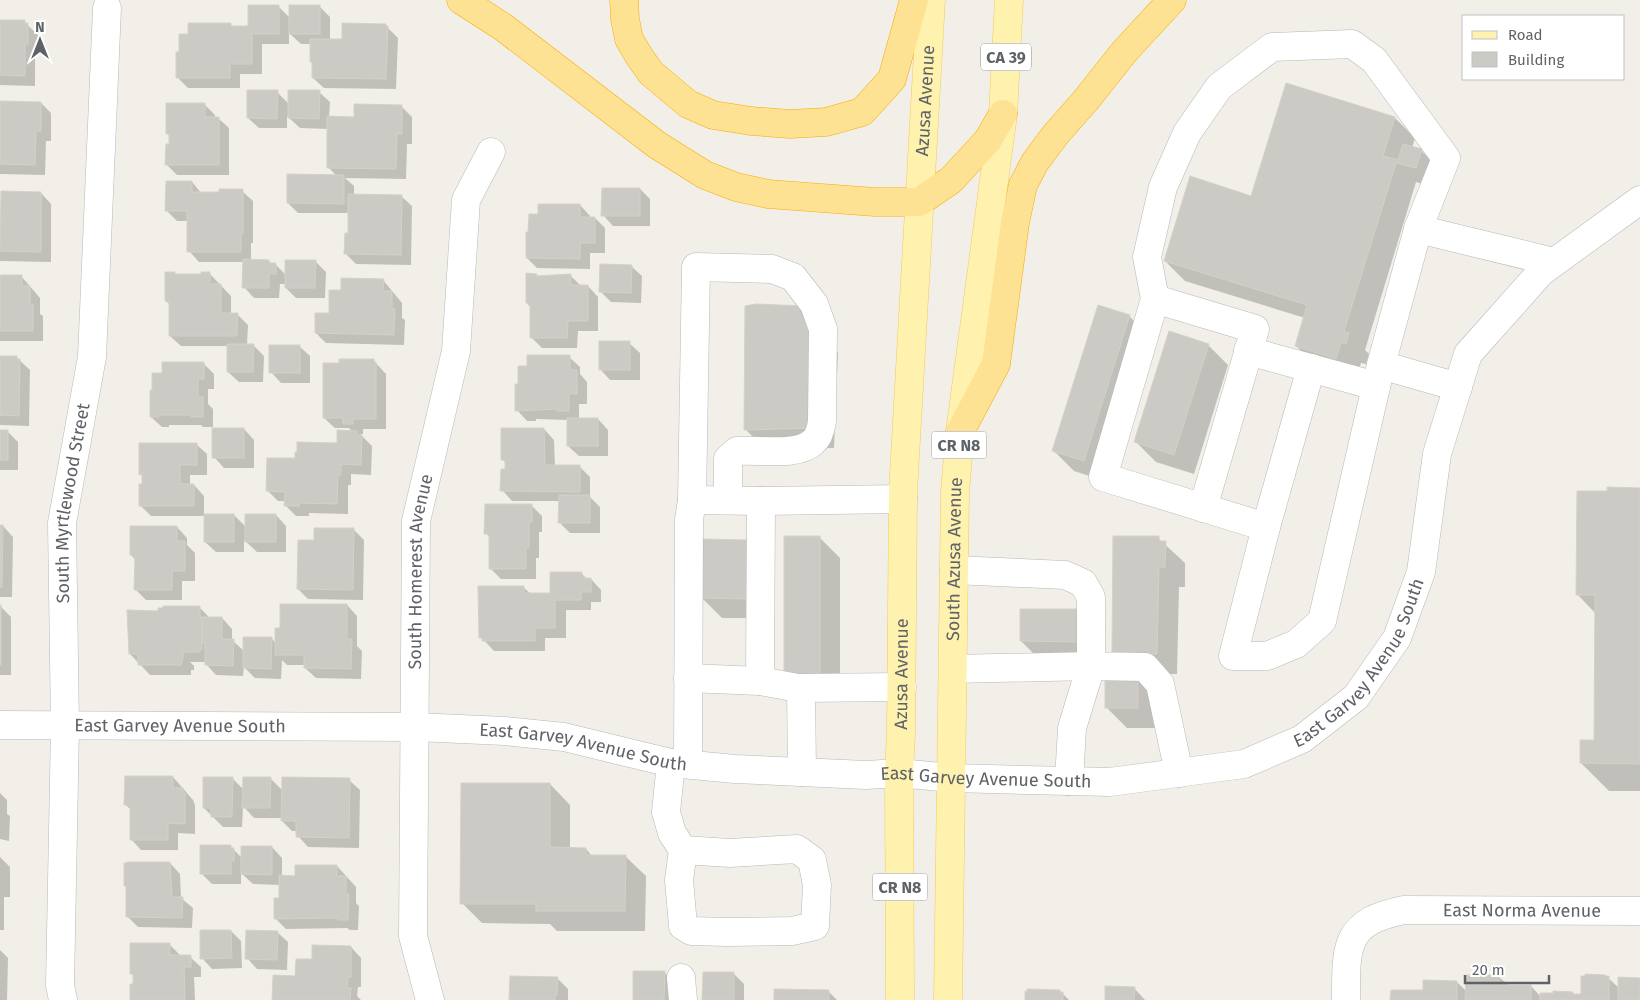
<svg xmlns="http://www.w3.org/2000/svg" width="1640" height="1000" font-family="'Fira Sans',sans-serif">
<rect width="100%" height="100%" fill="#f1efe8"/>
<g fill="#0003">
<path d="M279 7 291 19 320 7 330 17V40H343L385 25 398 38 396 89 324 88 313 78 311 44H301L289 33V44H262V74H240V88H188L177 77 180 53 189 35 230 24 233 27H249Z"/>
<path d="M0 21 24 22 38 35V54H35V86L0 85Z"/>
<path d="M277 92 289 104 319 92 330 102 329 117 355 118 401 106 412 117V144H407L406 179 345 178 354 186V195L401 196 412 206 411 265 356 264 346 254 349 234V213H298L288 203 337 176 328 167V129L300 128 287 116V128H259L248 118Z"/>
<path d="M0 102 41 103 51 113V141H46L45 175 0 174Z"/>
<path d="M204 104 215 115V118H218L229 128V175H177L167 165 170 145V137L167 133Z"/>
<path d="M1395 118 1415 138 1412 148 1421 150 1441 171 1436 188 1416 182 1365 350 1369 354 1366 364 1361 363 1356 378 1317 366 1296 346 1305 318 1185 281 1165 261 1252 197Z"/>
<path d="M192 182 202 194 242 191 253 201V243H251V260L269 261 272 265H276L286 275 315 261 326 272 325 298H296L286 288V284H280L279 298H254L244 287V262H199L189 251V221H177L167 211Z"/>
<path d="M640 189 650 199V226H613L603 215Z"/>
<path d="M41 193 51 204V262L0 261V215Z"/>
<path d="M580 205 590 216V218H595L605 228V253H590V269L537 268 527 258 539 215Z"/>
<path d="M631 266 642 276 641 303 611 302 601 292Z"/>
<path d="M174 273 176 275 202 276 209 273 231 296V314H237L248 325 247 345H253L264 356 263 382H239L228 372V346H181L170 336V305L166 301Z"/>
<path d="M536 275 539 277 571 276 581 286H588L598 297V331H578L577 348H542L531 337V308L527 303Z"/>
<path d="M0 276H21L40 298V314L43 316V341H0Z"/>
<path d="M383 280 402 303V318L405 320 404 345 326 343 316 333 330 314 342 292Z"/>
<path d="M1129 316 1150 336 1105 481 1074 471 1054 451Z"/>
<path d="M824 328 838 353 834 448 765 449 745 429Z"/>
<path d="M629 343 640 353V380H610L600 369Z"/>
<path d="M1208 345 1228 365 1194 474 1156 462 1136 442Z"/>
<path d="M299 346 310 356V383H281L271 372Z"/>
<path d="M0 357H16L30 370 29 426 0 425Z"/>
<path d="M569 357 580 367V374L587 382V404H579V419H598L608 430V456H579L568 446V420L536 419V421H527L517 410Z"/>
<path d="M373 360 386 374V429H363V434H360L372 446 371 475 351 474V485H348V514L309 513V516H296L285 505 286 501H278L268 491 296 459 338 444 352 432 349 428H335L324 418Z"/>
<path d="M204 364 214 374V389H208V404L213 409V427H203L201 425H169V427H162L151 417 163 374Z"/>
<path d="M244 429 254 440V468H224L214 457Z"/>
<path d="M544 429 554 440 555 467H580L590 477V497L600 507V533H570L559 522 560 501H512L502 490 506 470V463L502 459Z"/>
<path d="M0 431H7L18 442V470H0Z"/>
<path d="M196 444 207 454V475H190V485H194L204 496V515H234L246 527 276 515 286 526V552H257L244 540V552H216L205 542V516H151L140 505 143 485V477L141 474Z"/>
<path d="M1640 489V791H1609L1581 763 1595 741 1596 614 1577 594 1608 492Z"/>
<path d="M531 505 542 516V532H539V558H536V579H501L490 568V538L486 533Z"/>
<path d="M0 526H3L13 537 12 597H0Z"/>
<path d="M177 527 187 538V545L195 553V581H182V600H146L135 589 136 560 131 555Z"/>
<path d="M353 529 364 540 363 600 308 599 298 589 315 541Z"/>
<path d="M820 538 840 558V699H806Z"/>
<path d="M1158 538 1185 563V587H1179L1177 674H1134Z"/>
<path d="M747 541 767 561 766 618H722L702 598Z"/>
<path d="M581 573 587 579H591L601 590V602H591V610H566V638H545V651H494L481 637 523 587 531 594 552 595Z"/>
<path d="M347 605 357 616V646L362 651 361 679 316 678 305 668V665H287L282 660 281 679 255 678 244 667 243 676 216 675 206 664V662H190L194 666V670H191V675H150L130 654 159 612 199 607 210 618H222L232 629V640L244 651 272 639 276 643 281 629Z"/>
<path d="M0 606 11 617V675H0Z"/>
<path d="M1085 611 1105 631V661H1041L1021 641Z"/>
<path d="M1137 677 1157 697 1158 728H1127L1107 708Z"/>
<path d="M173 777 193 800 195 805V834L178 833V850H141L131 839V810L126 805Z"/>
<path d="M232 778 244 790 270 778 283 791 349 780 360 790 359 848 308 847 298 836V831H292L282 821V818H254L243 806 242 827H223L204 808Z"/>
<path d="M550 784 570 805V849H586L592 856H625L646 876 645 931H557L550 924 482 923 462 903Z"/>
<path d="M0 793 7 800V814L10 816 9 841 0 839Z"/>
<path d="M230 846 242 858 272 847 282 858V876L296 877 337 866 356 887V903L359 906 358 930H350L347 928 286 929 275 918 280 900V885L253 884 241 873V884H212L201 873Z"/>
<path d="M0 857 10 867V897H4V930H0Z"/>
<path d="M170 863 180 874 181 898 193 908 192 928 138 927 127 916 128 888 125 885Z"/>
<path d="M231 931 241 941 242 968 212 969 202 958Z"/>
<path d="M277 932 288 942 287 970 257 969 247 958Z"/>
<path d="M169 944 180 955 190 957 201 967V977H194L195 1000H131L134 985V976L131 973Z"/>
<path d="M351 947 361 958V987H358L357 996 361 1000H274L313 960Z"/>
<path d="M0 950 8 958 7 1000H0Z"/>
<path d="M664 972 675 983 674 1000H635Z"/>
<path d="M733 973 744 984V1000H704Z"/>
<path d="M1498 976 1509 986H1531L1541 997 1582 995 1608 978 1619 988 1640 979V1000H1392L1457 982 1467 992Z"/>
<path d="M557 978 568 989V1000H511Z"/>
<path d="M1134 988 1145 1000H1106Z"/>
<path d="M828 991 837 1000H775Z"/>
<path d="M1028 993H1062L1069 1000H1026Z"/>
</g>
<g fill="#cccac5" stroke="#d6d1c6">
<path d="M248 5H279V34H252V64H230V78H176V52H179V34H188V23H231V26H248Z"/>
<rect x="289" y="5" width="31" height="29"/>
<path d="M0 20H25V23H28V44H25V76L0 75Z"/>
<path d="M342 23 386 24V26H388L386 79 312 78V62H310V39H342Z"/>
<path d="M1286 83 1395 117 1383 156 1398 160 1403 144 1422 149 1416 168 1396 163 1344 331 1349 333 1346 344 1341 343 1336 359 1295 346 1307 305 1164 261 1190 176 1251 196Z"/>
<path d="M247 90H278L277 119 247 118Z"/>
<path d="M288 90H320L319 119 288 118Z"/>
<path d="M0 101 41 102V131H36L35 165 0 164Z"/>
<path d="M166 103H205V117H219V165H165L166 144H169V134H166Z"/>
<path d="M354 104 402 105V134H397L396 169 327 168V116L354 117Z"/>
<path d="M287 174 344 175V204L287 203Z"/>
<path d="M166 181H192V192H219V189H243V233H241V252H187V211H165Z"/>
<path d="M602 188H640V216H601Z"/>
<path d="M1 191 41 192V252L0 251Z"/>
<path d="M348 194 402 195 401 255 344 254 345 233H348Z"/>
<path d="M538 204H580V217H595V243H580V259L526 258V232H528L529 214H538Z"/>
<path d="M243 259 269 260V263H276V274H269V288H242Z"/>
<path d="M285 260H316L315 288H285Z"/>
<path d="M600 264 632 265 631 293 599 292Z"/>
<path d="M165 272H175V274H201V272H210V284H221V313H238L237 336H169V301H165Z"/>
<path d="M526 273 537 274 536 276 571 274V285H588V321H568L567 338H530V303H526Z"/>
<path d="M0 275H22V286H30V304H33V331H0Z"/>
<path d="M341 278 384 279 383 291H392V309H395L394 335 315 333V313H329V290H341Z"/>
<path d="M756 304 804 306 818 331 814 428 744 430 745 306Z"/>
<path d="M1098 305 1130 315 1084 461 1052 451Z"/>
<path d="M1169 331 1209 344 1174 455 1134 442Z"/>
<rect x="599" y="341" width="31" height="29"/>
<path d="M227 344H254L253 372H227Z"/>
<rect x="269" y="345" width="31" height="28"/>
<path d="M527 355H570V370H577V394H569V411H557V409L515 411V384H518V366H527Z"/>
<path d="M0 356H17V359H20L19 416 0 415Z"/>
<path d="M339 359H374V362H376V419H353V424H343V418H323V363H339Z"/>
<path d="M162 362H204V379H198V397H203V417H191V415H159V417H150V390H152V373H162Z"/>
<rect x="567" y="418" width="31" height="28"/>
<rect x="212" y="428" width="32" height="30"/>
<path d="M501 428H544L545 465H580V492L500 491 501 469H505V460H501Z"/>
<rect x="0" y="430" width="8" height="30"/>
<path d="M337 430 357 431V435H362L361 465 341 464V475H338L337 504 299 503V506H284L285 492 266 491 267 458H295V452H297V442L337 443Z"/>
<path d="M139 443H197V465H180V484H194V506H139V484H142V474L139 475Z"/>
<path d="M1607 487 1640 488V764L1580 763V740H1594L1595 595H1576L1577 491H1607Z"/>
<path d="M559 495H590V523H558Z"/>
<path d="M485 504H532V522H529V548H526V569H489V534H484Z"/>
<rect x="204" y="514" width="30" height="28"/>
<rect x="245" y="514" width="31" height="28"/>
<path d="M0 525H3L2 587H0Z"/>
<path d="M130 526H177V541H185V571H172V590H134L135 555H130Z"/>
<path d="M314 528H354L353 590 297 589 298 540H314Z"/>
<rect x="784" y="536" width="36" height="143"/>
<path d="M1113 536H1159V541H1166L1165 567H1159L1157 654H1112Z"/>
<path d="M702 539 747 540 746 599 701 598Z"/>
<path d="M550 572H582V578H591V592H581V600H555V628H535V641H482V638H479L478 586H524V593H550Z"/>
<path d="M280 604H347V639H352L351 669 304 668V655H275V628H280Z"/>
<rect x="0" y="605" width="1" height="60"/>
<path d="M163 606H200V617H202V649H200V652H181V654H184L181 665H138V654H129L127 610 158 611V608H163Z"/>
<path d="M1020 609H1085V642L1020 641Z"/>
<path d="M203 617H222V639H234L233 666 205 665V643H202Z"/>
<path d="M243 637H272L271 669 243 668Z"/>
<rect x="1105" y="676" width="33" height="32"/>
<path d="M125 776H173V788H183V793H185V824L168 823V840H130V805H124Z"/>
<path d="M203 777H233L232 817H211V808H203Z"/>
<path d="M243 777H271L270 808H242Z"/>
<path d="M282 777 350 778 349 838 296 837V821H281Z"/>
<path d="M461 783H550V847L586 848V855H626L625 911H536V904H460Z"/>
<path d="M200 845H231V848H234V861H231V874H200Z"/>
<path d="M241 846H272V875L241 874Z"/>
<path d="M127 862H170L172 897H183L182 918 126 917V886H124V863H127Z"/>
<path d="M295 865H337V876H346V894H349L348 920H338V918L274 919V898H279V875L295 876Z"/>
<path d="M200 930H231L232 958 200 959Z"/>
<path d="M246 930 278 931 277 960 245 959Z"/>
<path d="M130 943H170V955H191V967H184L185 1000H130V984H133V974H130Z"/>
<path d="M312 945 351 946V977H348L347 988H351L350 1000H272L273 975 295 976 296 959H312Z"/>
<path d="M633 971H665L664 1000H633Z"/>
<path d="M703 972H734V1000H702Z"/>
<path d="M1585 974 1605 975V976H1609V1000H1540V993H1553V991L1573 992V994H1581V976H1585Z"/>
<path d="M1466 975H1499V985H1531V1000H1465Z"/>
<path d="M510 976 558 977 557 995H555V1000H509Z"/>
<path d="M1618 977 1640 978V1000H1618Z"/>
<path d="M1423 980 1457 981V1000H1390L1391 990H1423Z"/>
<path d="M1105 986 1135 987 1134 1000H1105Z"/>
<path d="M774 989 829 990V1000H774Z"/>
<path d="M1027 989 1060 990V992H1063V1000H1025V991L1027 992Z"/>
</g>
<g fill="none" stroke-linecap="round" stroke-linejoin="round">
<g stroke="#b5b8bc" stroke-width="29">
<g id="minor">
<path d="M1155 299 1255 329 1203 508"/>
<path d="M1248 351 1376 386"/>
<path d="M1311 368 1266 527 1233 656H1267L1296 644 1322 621 1381 365"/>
<path d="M1458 387 1381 365 1418 229 1554 262"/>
<path d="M692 500 696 267 772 269 793 277 814 304 823 329 822 421C821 429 819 437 813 442 797 457 758 449 737 451L728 459V500"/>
<path d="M761 501 760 681 798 688 902 687"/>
<path d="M1266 527 1103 477 1155 299 1147 257 1163 187 1187 133 1219 87 1272 47 1352 44 1374 60 1446 158 1418 229"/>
<path d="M954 570 1065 575 1083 583 1091 597V666L1145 667 1160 684 1179 773"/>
<path d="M953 669 1091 666 1072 728 1069 781"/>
<path d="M688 678 760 681"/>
<path d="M801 688 802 772"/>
<path id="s1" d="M0 725 416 727 505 731 564 737 671 763 735 769 866 775 899 773 951 778 1110 782 1244 764 1302 739 1356 697 1397 638 1421 572 1437 454 1468 354 1541 272 1640 200"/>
<path d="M671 763 666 812 672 833 683 850 730 853 797 849 812 860 817 885 815 926 792 931 727 932 691 931 683 926 679 880 683 850"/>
<path d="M688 764 689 520 692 500 761 501 903 499"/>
<path d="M681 978 683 1000"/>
<path id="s2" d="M63 1000 60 985 65 727 62 523 92 357 107 8"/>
<path id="s3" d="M430 1000 413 936 416 521 456 351 466 200 491 152"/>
<path id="s4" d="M1346 1000C1346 946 1344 922 1404 910L1640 911"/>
</g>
</g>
<g stroke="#f2c960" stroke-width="29">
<g id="major">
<path id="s5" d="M900 1000 899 773 901 733 903 492 931 0"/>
<path id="s6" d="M948 1000 955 492 960 432 1003 114 1009 0"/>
</g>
</g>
<g stroke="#f9ab00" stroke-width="29">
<g id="highway">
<path d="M461 0 503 27 657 145 705 175 736 187 768 194 875 202H919L951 180 988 140 1003 114"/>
<path d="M624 0 625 19 629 39 639 56 651 73 688 104 713 115 751 121 790 124 826 122 862 112 892 79 914 0"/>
<path d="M960 432 996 364 1015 223 1023 185 1035 162 1056 134 1086 100 1124 52 1172 0"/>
</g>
</g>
<use href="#minor" stroke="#fff" stroke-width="28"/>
<use href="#major" stroke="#fff2af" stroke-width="28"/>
<use href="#highway" stroke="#fde293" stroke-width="28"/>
</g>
<g text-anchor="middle" stroke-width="4" stroke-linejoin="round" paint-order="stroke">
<g fill="#fff" stroke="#8f9295" stroke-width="1">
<rect x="981" y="43.5" width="50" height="27" rx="4"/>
<rect x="931.5" y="431.5" width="55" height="27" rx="4"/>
<rect x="872.5" y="873.5" width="55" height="27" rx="4"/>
</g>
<g font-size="16" font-weight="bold" fill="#5f6368">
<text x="1006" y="63">CA 39</text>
<text x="959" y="451">CR N8</text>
<text x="900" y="893">CR N8</text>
</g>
<g font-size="18" fill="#5f6368" stroke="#fff">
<text dy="6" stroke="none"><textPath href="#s5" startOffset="900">Azusa Avenue</textPath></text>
<text dy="6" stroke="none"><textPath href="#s2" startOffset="498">South Myrtlewood Street</textPath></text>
<text dy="6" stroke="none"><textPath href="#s6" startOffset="441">South Azusa Avenue</textPath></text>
<text dy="6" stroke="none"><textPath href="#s3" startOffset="431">South Homerest Avenue</textPath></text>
<text dy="6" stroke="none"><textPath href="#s1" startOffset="1410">East Garvey Avenue South</textPath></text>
<text dy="6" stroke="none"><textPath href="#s5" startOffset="326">Azusa Avenue</textPath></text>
<text dy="6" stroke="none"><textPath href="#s1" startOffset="180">East Garvey Avenue South</textPath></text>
<text dy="6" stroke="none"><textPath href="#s1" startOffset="585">East Garvey Avenue South</textPath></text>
<text dy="6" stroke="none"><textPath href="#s1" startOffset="990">East Garvey Avenue South</textPath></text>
<text dy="6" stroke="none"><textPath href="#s4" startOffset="241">East Norma Avenue</textPath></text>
</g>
</g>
<rect x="1462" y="15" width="162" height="65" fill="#ffffff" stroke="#bfc1c3"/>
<rect x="1472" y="31" width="25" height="8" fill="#fff2af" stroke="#bfc1c3"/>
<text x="1508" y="40" font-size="15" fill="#5f6368">Road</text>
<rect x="1472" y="52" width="25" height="15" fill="#cccac5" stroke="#bfc1c3"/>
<text x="1508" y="65" font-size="15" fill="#5f6368">Building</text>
<g transform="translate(40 40)" stroke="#ffffff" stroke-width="4" paint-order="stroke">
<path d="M0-4L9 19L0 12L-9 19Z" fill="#5f6368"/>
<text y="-8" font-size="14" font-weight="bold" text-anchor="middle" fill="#5f6368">N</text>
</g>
<path d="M1465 975v8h84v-8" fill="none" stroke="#5f6368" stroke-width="2.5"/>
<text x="1472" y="975" font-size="15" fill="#5f6368" stroke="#ffffff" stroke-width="4" paint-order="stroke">20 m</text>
</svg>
